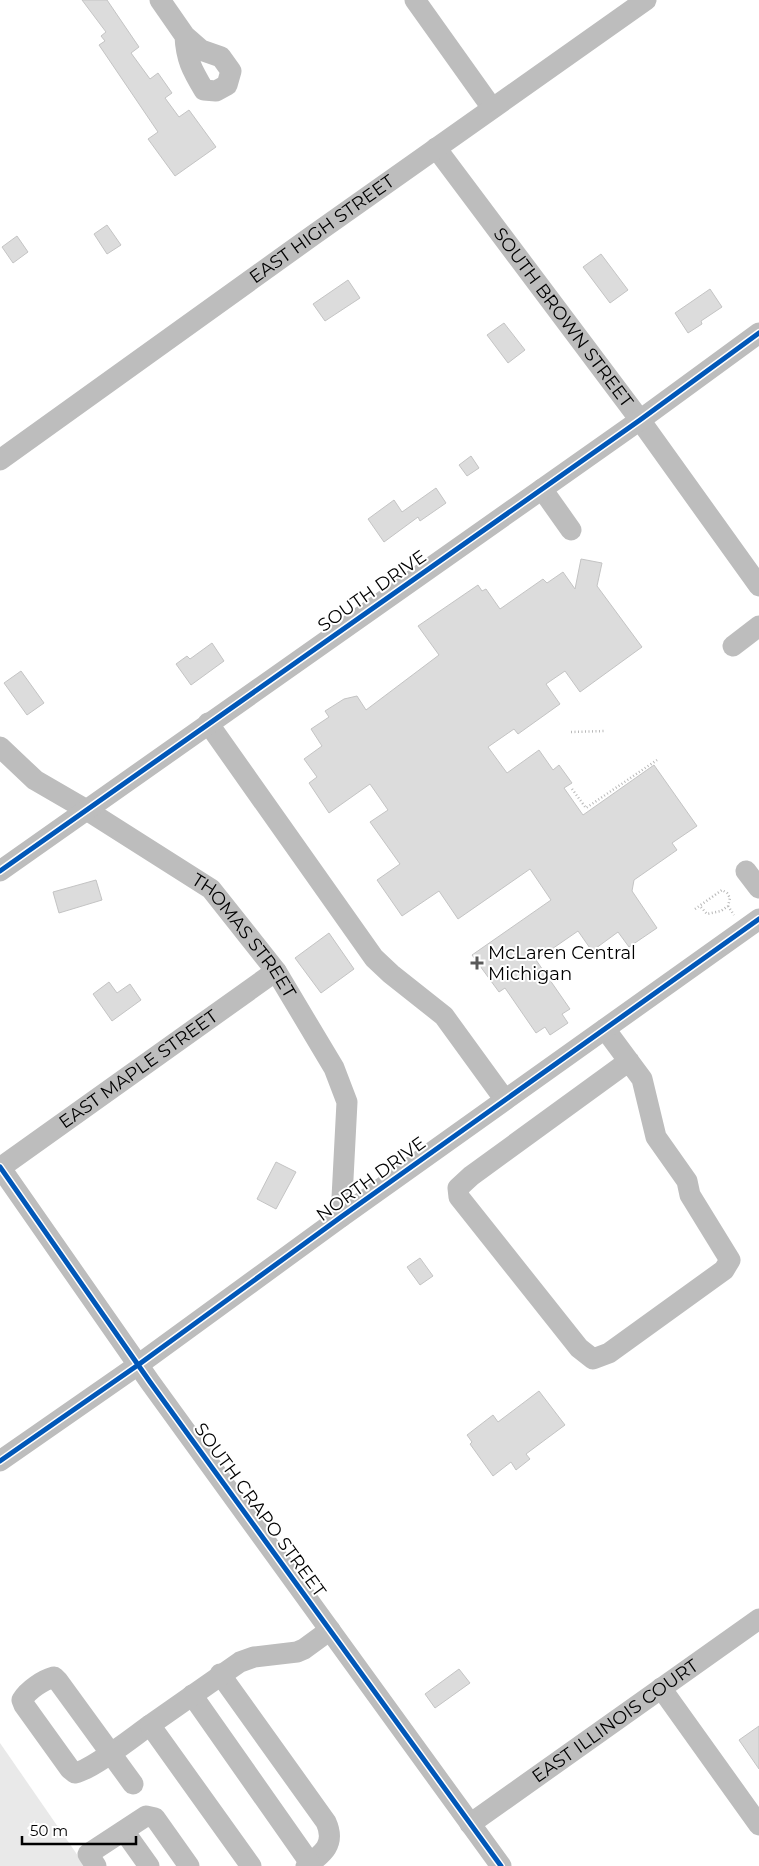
<svg xmlns="http://www.w3.org/2000/svg" width="759" height="1866" font-family="Montserrat,sans-serif">
<rect width="100%" height="100%" fill="#fff"/>
<path fill="#e9e9e9" d="M0 1743 85 1866H0Z"/>
<g fill="#dcdcdc" stroke="#c4c4c4">
<path d="M82 0H107L139 47 131 53 150 79 158 73 172 93 165 98 179 117 189 110 216 147 175 176 148 139 158 132 99 45 105 41 101 36 106 32Z"/>
<path d="M107 225 121 245 107 254 94 234Z"/>
<path d="M17 236 28 252 13 263 2 247Z"/>
<path d="M601 254 628 290 610 303 583 267Z"/>
<path d="M348 280 360 298 325 321 313 304Z"/>
<path d="M710 289 722 307 701 321 702 324 688 333 675 313Z"/>
<path d="M504 323 525 350 508 363 487 335Z"/>
<path d="M471 456 479 468 467 476 459 465Z"/>
<path d="M436 488 446 503 420 521 418 517 384 542 368 519 394 500 402 512Z"/>
<path d="M581 559 602 563 597 586 642 647 580 692 565 671 546 684 560 704 518 734 514 729 488 747 507 773 539 750 553 770 559 765 572 783 564 788 583 815 654 765 697 826 672 843 677 850 634 880 632 891 657 928 629 947 618 932 592 951 578 931 536 960 570 1009 562 1014 568 1023 550 1035 545 1027 536 1033 505 988 499 992 472 955 551 900 530 869 458 919 439 891 402 916 377 880 400 864 370 822 388 810 370 784 329 813 309 783 317 777 304 759 322 746 311 729 329 717 325 711 344 699 357 696 366 710 439 655 418 626 478 585 482 591 486 589 500 609 543 579 547 583 563 572 575 589Z"/>
<path d="M212 643 224 661 191 685 176 664 187 656 190 659Z"/>
<path d="M21 671 44 703 27 715 4 683Z"/>
<path d="M96 880 102 900 59 913 53 892Z"/>
<path d="M329 933 354 969 321 993 295 958Z"/>
<path d="M109 982 117 993 130 984 141 1000 112 1021 93 994Z"/>
<path d="M276 1162 296 1172 276 1209 257 1199Z"/>
<path d="M420 1258 433 1276 420 1285 407 1267Z"/>
<path d="M539 1391 565 1425 526 1454 530 1459 516 1470 511 1462 493 1476 470 1444 472 1442 467 1435 493 1415 498 1422Z"/>
<path d="M459 1669 470 1683 435 1708 425 1694Z"/>
<path d="M759 1726V1769L739 1740Z"/>
</g>
<g fill="none" stroke-linecap="round" stroke-linejoin="round">
<g stroke="#b8b8b8" stroke-width="2.5" stroke-dasharray="1 2.5" stroke-linecap="butt">
<path d="M571 732 606 731"/>
<path d="M572 789 586 808 657 760"/>
<path d="M728 906 734 915"/>
<path d="M695 909 722 890 727 893 730 898 728 906 721 911 707 914 700 906"/>
</g>
<g stroke="#bdbdbd" stroke-width="21">
<path d="M160 0 185 36 201 50 221 57 231 71 227 85 216 91 204 90C192 70 186 59 185 36"/>
<path d="M415 0 492 108"/>
<path id="s1" d="M436 148 640 420 759 586"/>
<path id="s2" d="M0 460 312 236 646 0"/>
<path d="M542 489 571 530"/>
<path d="M733 646 759 626"/>
<path d="M208 723 374 958 391 974 444 1016 505 1100"/>
<path id="s3" d="M0 747 35 780 85 809 211 889 276 971 334 1068 347 1102 341 1217"/>
<path d="M0 871 640 420 759 333"/>
<path d="M746 871 759 888"/>
<path d="M605 1029 642 1079 656 1137 687 1181 690 1195 730 1260 724 1270 609 1353 593 1359 579 1348 459 1197 458 1188 471 1176 629 1061"/>
<path d="M0 1167 150 1382 501 1866"/>
<path id="s4" d="M0 1168 276 971"/>
<path d="M0 1461 138 1365 341 1217 759 919"/>
<path d="M220 1674 326 1822C336 1844 323 1854 306 1866"/>
<path d="M661 1688 759 1825"/>
<path d="M192 1695 310 1863"/>
<path d="M133 1784 58 1681 54 1677C43 1680 28 1690 22 1700L24 1705 70 1769 75 1773C93 1769 133 1737 150 1725"/>
<path id="s5" d="M470 1824 759 1619"/>
<path d="M124 1831 149 1866"/>
<path d="M96 1866 88 1854 146 1816 155 1818 189 1866"/>
<path d="M251 1866 150 1725 240 1662 254 1657 297 1652 304 1649 330 1630"/>
</g>
<g stroke="#fff" stroke-width="8">
<g id="cycleway">
<path d="M0 871 640 420 759 333"/>
<path d="M0 1167 150 1382 501 1866"/>
<path d="M0 1461 138 1365 341 1217 759 919"/>
</g>
</g>
<use href="#cycleway" stroke="#0057b8" stroke-width="5"/>
</g>
<path fill="#595959" stroke="#fff" stroke-width="2" d="M474.5 955.5h5v5h5v5h-5v5h-5v-5h-5v-5h5z"/>
<g text-anchor="middle" stroke-width="4" stroke-linejoin="round" paint-order="stroke">
<g font-size="18" fill="#000" stroke="#fff">
<text dy="6" stroke="none"><textPath href="#s2" startOffset="396">EAST HIGH STREET</textPath></text>
<text dy="6" stroke="none"><textPath href="#s1" startOffset="212">SOUTH BROWN STREET</textPath></text>
<text transform="translate(372 591) rotate(-35)" y="6">SOUTH DRIVE</text>
<text dy="6" stroke="none"><textPath href="#s3" startOffset="312">THOMAS STREET</textPath></text>
<text dy="6" stroke="none"><textPath href="#s4" startOffset="170">EAST MAPLE STREET</textPath></text>
<text transform="translate(371 1179) rotate(-36)" y="6">NORTH DRIVE</text>
<text transform="translate(260 1510) rotate(54)" y="6">SOUTH CRAPO STREET</text>
<text dy="6" stroke="none"><textPath href="#s5" startOffset="178">EAST ILLINOIS COURT</textPath></text>
</g>
<g font-size="18" fill="#000" stroke="#fff" text-anchor="start">
<text x="488" y="959">McLaren Central<tspan x="488" dy="21">Michigan</tspan></text>
</g>
</g>
<path d="M22 1836v8h114v-8" fill="none" stroke="#000000" stroke-width="2.5"/>
<text x="30" y="1836" font-size="15" fill="#000000" stroke="#ffffff" stroke-width="4" paint-order="stroke">50 m</text>
</svg>
